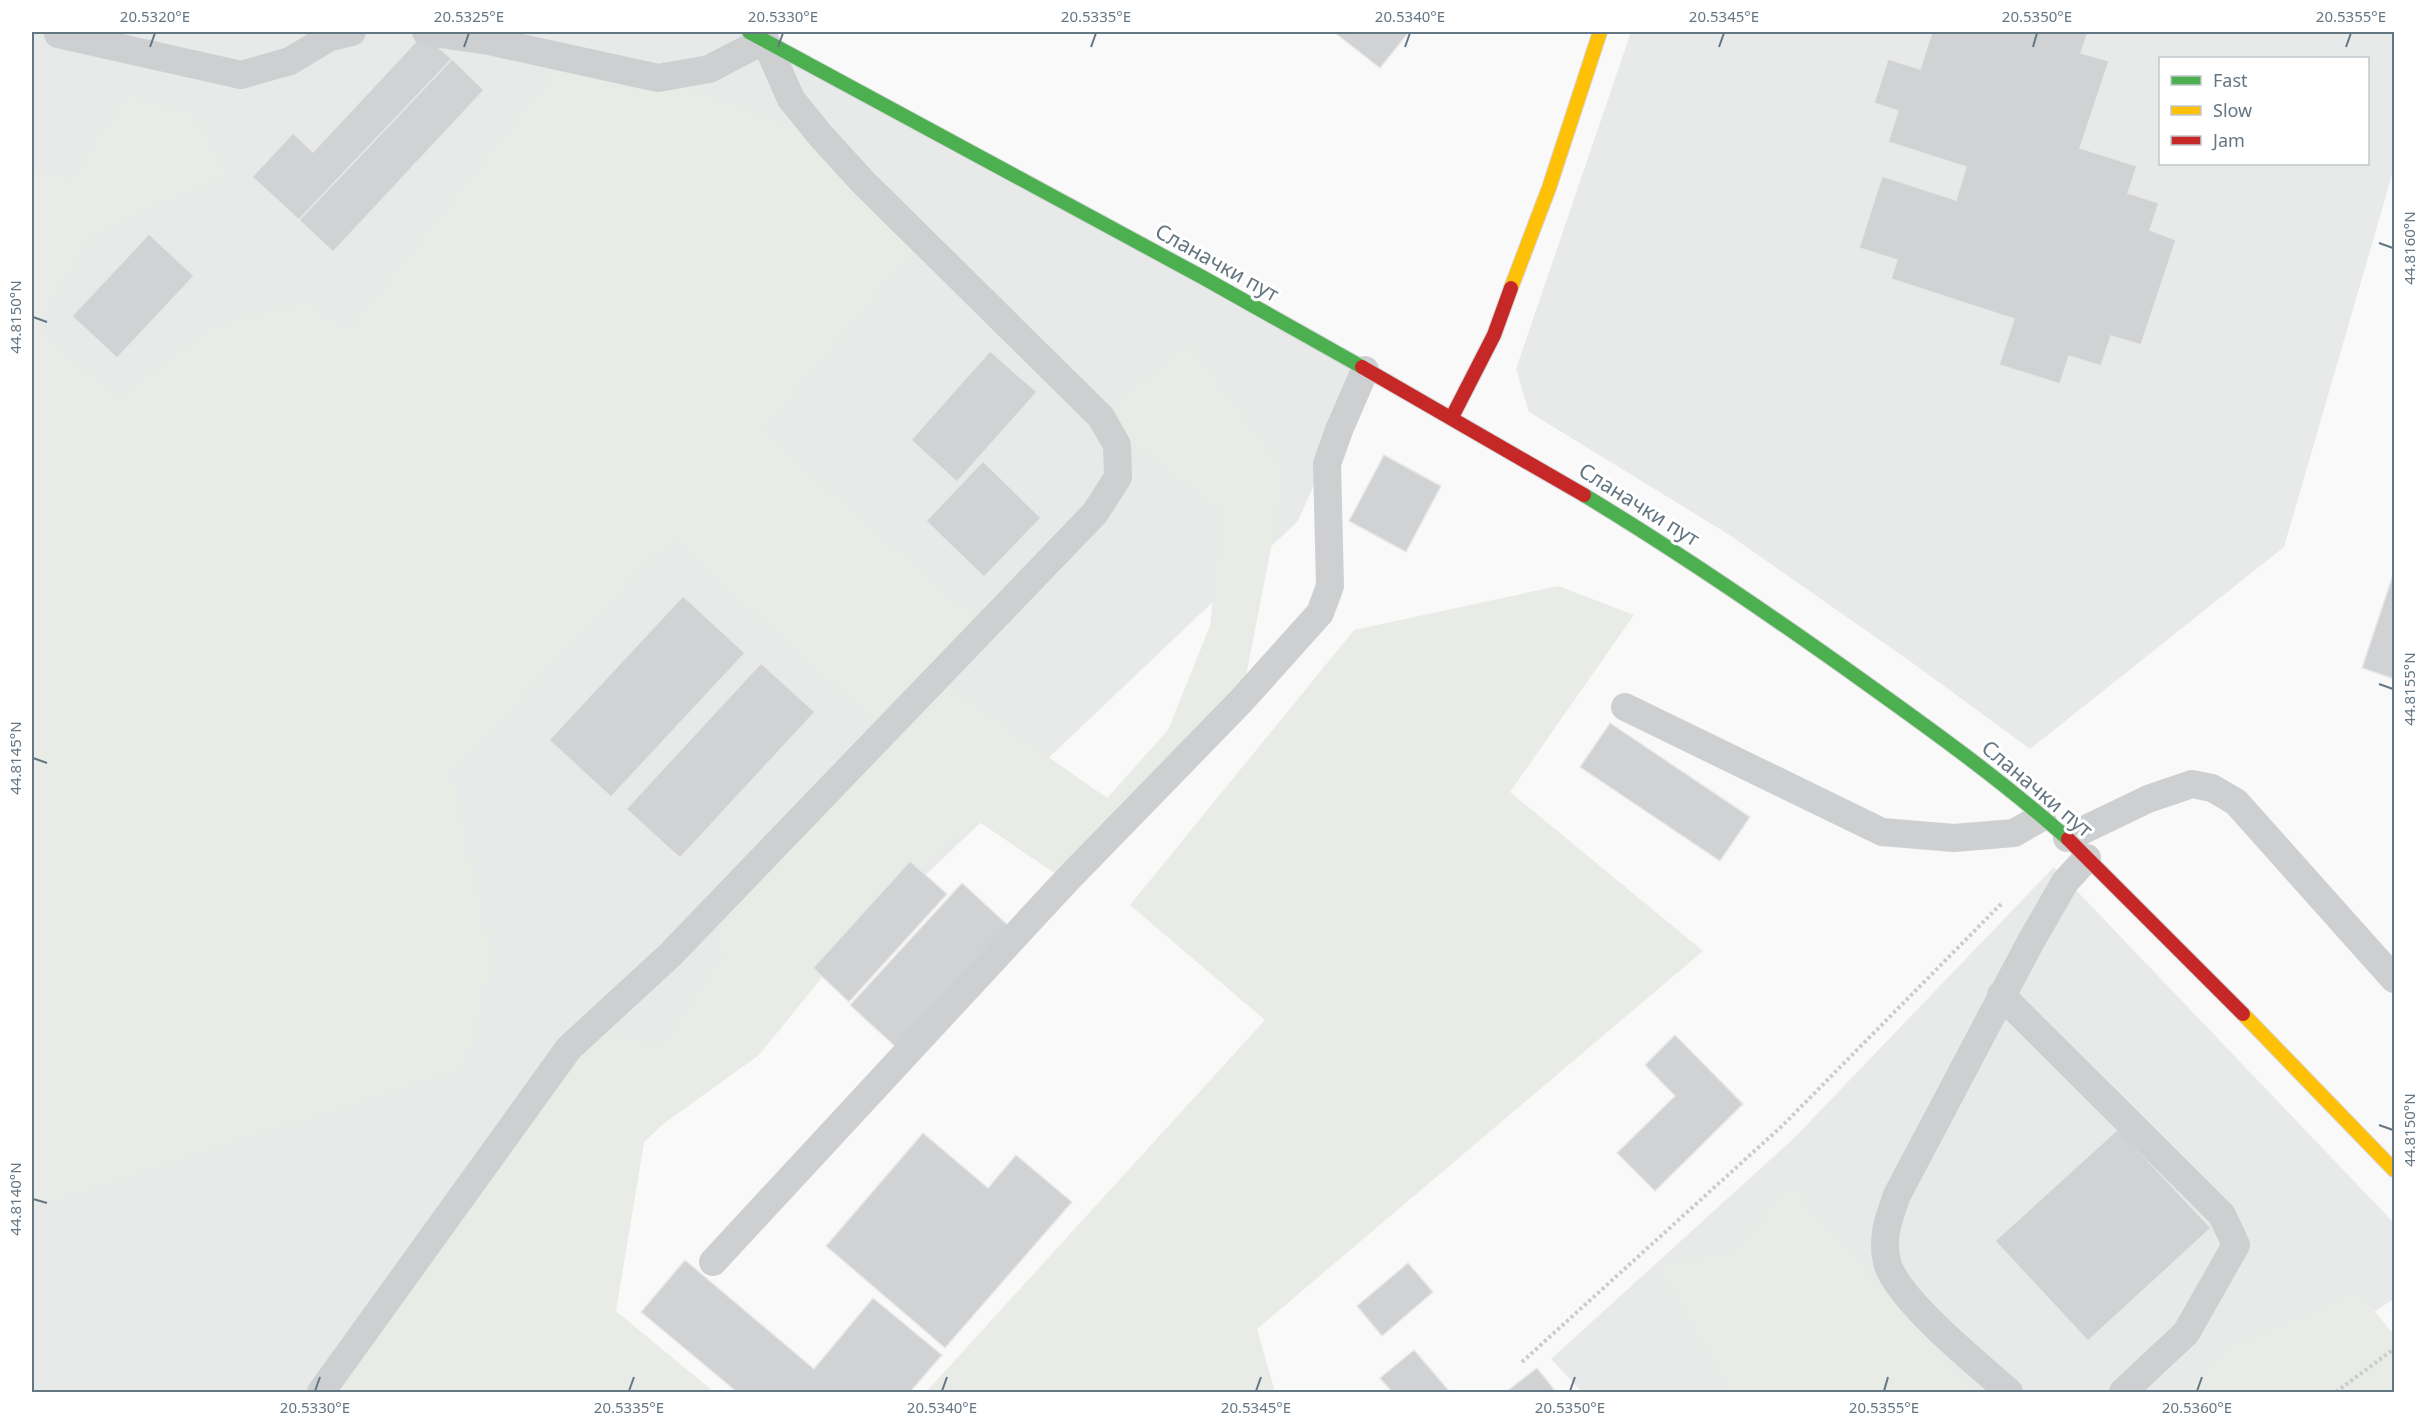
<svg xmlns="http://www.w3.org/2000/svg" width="2426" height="1424" font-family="'Noto Sans',sans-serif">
<rect width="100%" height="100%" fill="#f9f9f9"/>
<g fill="#e8e9e9" fill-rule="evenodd">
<path d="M32 32H749L1365 370 1298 521 381 1392H32Z"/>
<path d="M1631 32H2394V168L2284 547 2030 749 1914 664 1728 534 1529 412 1516 369ZM2160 58H2368V164H2160Z"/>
<path d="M2054 867 2394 1223V1299L2247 1392H1582L1551 1359 1795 1137Z"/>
</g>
<g fill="#e8ebe6">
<path d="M566 58 658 78 820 136 923 240 763 431 985 627 937 679 1107 798 1168 730 1210 626 1222 513 1101 417 1188 343 1286 472 1241 701 1066 881 978 821 893 890 759 1055 645 1137 616 1311 714 1392H321L590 1029 661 1047 722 958 716 908 885 732 673 540 638 573 452 773 493 961 465 1069 32 1208V169L71 179 127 94 193 114 229 175 92 235 36 327 118 398 215 325 305 302 348 330Z"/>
<path d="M1558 586 1634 615 1510 792 1703 951 1257 1329 1275 1392H926L1265 1020 1130 905 1354 630Z"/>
<path d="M1791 1186 1974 1392H1730L1658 1266 1732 1252Z"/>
<path d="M2359 1292 2394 1335V1392H2187L2232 1346Z"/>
</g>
<g fill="#d0d2d3" stroke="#e8e8e8" stroke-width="1.5">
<path d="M1334 32H1409L1380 68Z"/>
<path d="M1932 32H2088L2081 53 2109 61 2080 148 2137 166 2128 193 2159 203 2150 230 2176 240 2141 345 2111 336 2101 366 2069 356 2060 384 1999 365 2014 319 1891 279 1897 260 1859 248 1882 176 1956 200 1966 167 1888 142 1898 111 1874 103 1888 59 1920 69Z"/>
<path d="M423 34 452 59 299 220 252 177 293 133 313 152Z"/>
<path d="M452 59 484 90 333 252 299 220Z"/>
<path d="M149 234 194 276 117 358 72 316Z"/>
<path d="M990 351 1037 392 957 482 911 440Z"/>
<path d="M1384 455 1441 486 1406 552 1349 521Z"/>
<path d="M983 461 1041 518 984 577 926 521Z"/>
<path d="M2394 572V679L2362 668Z"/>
<path d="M683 596 745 653 611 797 549 740Z"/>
<path d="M761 663 815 712 680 858 626 809Z"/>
<path d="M1610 723 1750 817 1720 861 1580 767Z"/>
<path d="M910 861 947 894 849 1002 813 968Z"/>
<path d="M962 883 1011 928 899 1050 850 1005Z"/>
<path d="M1675 1035 1743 1104 1655 1191 1617 1153 1675 1096 1645 1065Z"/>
<path d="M2118 1129 2211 1228 2088 1341 1995 1241Z"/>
<path d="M923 1133 988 1188 1016 1155 1072 1202 945 1348 826 1246Z"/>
<path d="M685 1260 814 1369 873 1298 942 1355 910 1392H737L641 1312Z"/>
<path d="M1408 1263 1433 1292 1382 1336 1357 1306Z"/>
<path d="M1414 1350 1450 1392H1392L1380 1378Z"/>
<path d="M1537 1368 1556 1392H1506Z"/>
</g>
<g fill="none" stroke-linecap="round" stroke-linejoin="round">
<g stroke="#d5d6d7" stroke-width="16">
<g id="fast">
<path d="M749 32 1202 277 1362 367"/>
<path d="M1584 495C1680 553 1772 616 1863 681 1933 731 2004 782 2068 839"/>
</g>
</g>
<g stroke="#d5d6d7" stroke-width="16">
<g id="slow">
<path d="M1511 288 1549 188 1600 32"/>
<path d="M2243 1014 2394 1170"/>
</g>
</g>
<g stroke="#d5d6d7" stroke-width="16">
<g id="jam">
<path d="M1362 367 1584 495"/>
<path d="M1452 417 1494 335 1511 288"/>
<path d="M2068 839 2243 1014"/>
</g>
</g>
<g stroke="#cbcccd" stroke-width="4" stroke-dasharray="3 3" stroke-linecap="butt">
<path d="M1522 1362 1782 1126 2003 902"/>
<path d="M2336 1392 2394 1349"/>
</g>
<g stroke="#cecfd0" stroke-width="28">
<path d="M58 34 241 75 290 61 330 37 352 32"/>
<path d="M1625 707 1882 832 1954 838 2014 833 2042 817"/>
<path d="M2067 838 2148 799 2192 784 2212 788 2236 802 2394 979"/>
<path d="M2001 995 2222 1215 2236 1245 2186 1333 2123 1392"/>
<path d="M713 1262 1066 881 1241 701 1320 613 1330 586 1327 464 1339 430 1365 370"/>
<path d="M321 1392 569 1048 670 955 1095 513 1118 477 1117 445 1101 417 863 182 821 136 791 99 765 40 709 69 658 78 489 41 426 32"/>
<path d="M2009 1392C1978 1364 1897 1300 1887 1262 1881 1238 1889 1217 1897 1195L2030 943 2065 882 2087 858"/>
</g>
<use href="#fast" stroke="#4caf50" stroke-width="14"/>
<use href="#slow" stroke="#ffc107" stroke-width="14"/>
<use href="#jam" stroke="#c62828" stroke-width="14"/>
</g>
<path fill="none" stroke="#657683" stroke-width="2" d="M150 47 155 33M464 47 469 33M778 47 783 33M1091 47 1096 33M1405 47 1410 33M1719 47 1724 33M2033 47 2037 33M2346 47 2351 33M2379 243 2393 248M33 317 47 322M2379 684 2393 689M33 758 47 763M2379 1125 2393 1130M33 1199 47 1203M315 1391 320 1377M629 1391 634 1377M942 1391 947 1377M1256 1391 1261 1377M1570 1391 1575 1377M1884 1391 1888 1377M2197 1391 2202 1377"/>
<g text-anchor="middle" stroke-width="6" stroke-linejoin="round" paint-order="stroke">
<g font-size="21" fill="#657683" stroke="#fff">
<text transform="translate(1217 263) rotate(29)" y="7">Сланачки пут</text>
<text transform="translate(1639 505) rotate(32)" y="7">Сланачки пут</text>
<text transform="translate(2037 789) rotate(40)" y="7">Сланачки пут</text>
</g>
</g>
<rect width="2426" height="1424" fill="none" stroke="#ffffff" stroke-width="66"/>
<rect x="2159" y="57" width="210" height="108" fill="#ffffff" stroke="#c1c8cd" stroke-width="1.5"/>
<rect x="2171" y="76" width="30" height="9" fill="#4caf50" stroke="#c1c8cd" stroke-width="1.5"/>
<text x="2213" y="87" font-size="18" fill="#657683">Fast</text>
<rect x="2171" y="106" width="30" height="9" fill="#ffc107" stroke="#c1c8cd" stroke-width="1.5"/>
<text x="2213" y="117" font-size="18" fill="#657683">Slow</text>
<rect x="2171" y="136" width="30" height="9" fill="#c62828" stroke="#c1c8cd" stroke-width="1.5"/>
<text x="2213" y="147" font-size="18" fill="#657683">Jam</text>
<rect x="33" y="33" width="2360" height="1358" fill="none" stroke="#657683" stroke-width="2"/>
<g font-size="15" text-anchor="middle" fill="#657683">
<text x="155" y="22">20.5320°E</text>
<text x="469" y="22">20.5325°E</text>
<text x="783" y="22">20.5330°E</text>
<text x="1096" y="22">20.5335°E</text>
<text x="1410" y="22">20.5340°E</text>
<text x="1724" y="22">20.5345°E</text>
<text x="2037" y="22">20.5350°E</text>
<text x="2351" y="22">20.5355°E</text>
<text transform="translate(2410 248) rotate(-90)" y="5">44.8160°N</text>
<text transform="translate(16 317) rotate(-90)" y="5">44.8150°N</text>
<text transform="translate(2410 689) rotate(-90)" y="5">44.8155°N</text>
<text transform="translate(16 758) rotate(-90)" y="5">44.8145°N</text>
<text transform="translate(2410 1130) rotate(-90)" y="5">44.8150°N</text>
<text transform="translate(16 1199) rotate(-90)" y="5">44.8140°N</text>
<text x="315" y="1413">20.5330°E</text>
<text x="629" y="1413">20.5335°E</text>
<text x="942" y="1413">20.5340°E</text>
<text x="1256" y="1413">20.5345°E</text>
<text x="1570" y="1413">20.5350°E</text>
<text x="1884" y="1413">20.5355°E</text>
<text x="2197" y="1413">20.5360°E</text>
</g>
</svg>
